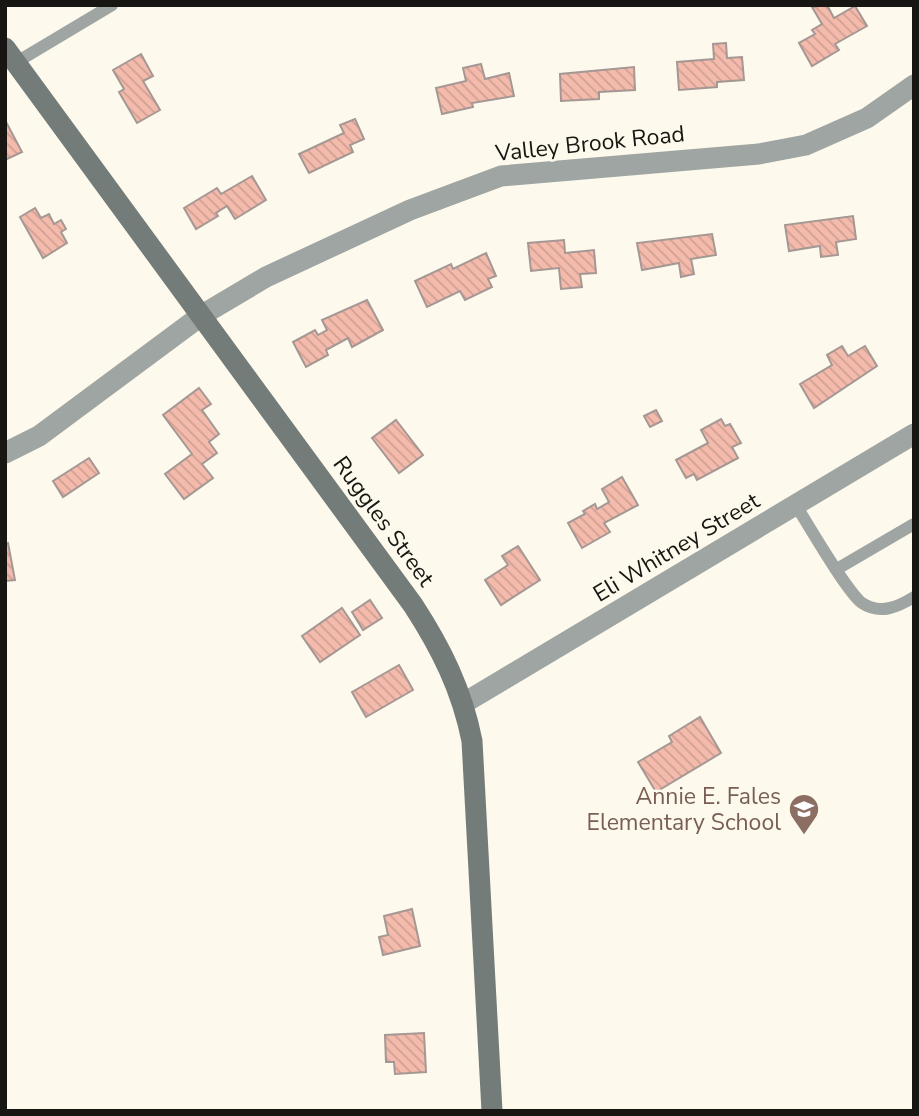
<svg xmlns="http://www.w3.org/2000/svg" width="919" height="1116" font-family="'Nunito Sans',sans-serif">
<defs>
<pattern id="building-back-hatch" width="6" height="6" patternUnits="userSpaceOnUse" patternTransform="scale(1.75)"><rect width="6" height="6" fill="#f4bbac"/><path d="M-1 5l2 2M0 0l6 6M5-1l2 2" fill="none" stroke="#d0a093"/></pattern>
</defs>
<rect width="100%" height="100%" fill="#fdfaed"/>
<g fill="url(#building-back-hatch)" stroke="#a59794" stroke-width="2">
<path d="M827 5 834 18 855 6 867 26 835 44 839 50 812 66 799 43 815 34 812 30 822 24 812 7Z"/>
<path d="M726 43 727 58 742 57 744 80 717 82V87L679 90 677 62 714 59 713 44Z"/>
<path d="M141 54 153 76 143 81 160 110 137 123 119 92 124 89 113 70Z"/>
<path d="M481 64 485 79 509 73 514 96 472 103 473 107 442 114 436 88 466 81 463 68Z"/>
<path d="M634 67 635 90 599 92V99L561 101 560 74Z"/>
<path d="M355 119 364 139 350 145 353 152 309 173 299 154 344 133 340 125Z"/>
<path d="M5 120 22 152 5 160Z"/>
<path d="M252 176 266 200 235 219 227 206 216 213 218 216 196 229 184 208 217 188 221 194Z"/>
<path d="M35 208 41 218 49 214 54 224 61 220 66 229 61 232 67 243 43 258 20 217Z"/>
<path d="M853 216 856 239 836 242 838 255 821 257 820 246 789 251 785 225Z"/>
<path d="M712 234 716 255 691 259 694 274 681 277 679 263 642 270 637 243Z"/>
<path d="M564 240 565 253 594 250 596 273 580 274 582 287 561 289 559 268 531 271 528 243Z"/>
<path d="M486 253 496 276 488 279 492 287 465 300 460 291 427 307 415 281 451 264 453 269Z"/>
<path d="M367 300 383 330 352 347 348 338 326 350 328 355 306 367 293 342 315 330 318 335 327 330 322 320Z"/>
<path d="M842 346 848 356 865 346 877 366 814 408 800 384 832 365 827 355Z"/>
<path d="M199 388 211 404 202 410 219 434 209 442 217 453 202 464 213 478 184 499 165 474 192 454 163 415Z"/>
<path d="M656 410 662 421 650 427 644 416Z"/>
<path d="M721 419 725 426 730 424 741 443 732 447 738 458 697 480 694 474 686 478 676 460 708 443 701 430Z"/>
<path d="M396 420 423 455 399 473 372 438Z"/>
<path d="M89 458 99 473 63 497 53 481Z"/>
<path d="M622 477 638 505 604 523 610 532 582 548 568 523 585 514 583 511 595 504 597 509 609 502 602 489Z"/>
<path d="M8 543 15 580 5 581V544Z"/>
<path d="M518 546 540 580 501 605 485 580 508 565 502 556Z"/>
<path d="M370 600 382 618 363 630 352 612Z"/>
<path d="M342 608 360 635 320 662 302 636Z"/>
<path d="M399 665 413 690 366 717 352 692Z"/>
<path d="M700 717 721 753 656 792 638 762 672 742 669 736Z"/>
<path d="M412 909 420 946 383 955 379 937 388 935 384 916Z"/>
<path d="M424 1033 426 1072 395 1074 394 1062H386L385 1035Z"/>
</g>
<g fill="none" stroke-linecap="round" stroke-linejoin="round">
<g stroke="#9ea5a3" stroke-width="12">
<path d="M15 63 112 5"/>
<path d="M797 507C809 526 847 592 862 603 880 615 898 607 914 597"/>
<path d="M837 569 914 524"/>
</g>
<g stroke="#9ea5a3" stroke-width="21">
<path d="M5 453 39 436 202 315 266 277 410 210 501 176 759 154 806 145 867 118 914 85"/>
<path d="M464 703 914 434"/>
</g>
<path stroke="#737c79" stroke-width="21" d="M5 48 413 605C441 648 462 690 472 741L492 1111"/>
</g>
<defs>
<g id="school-pin" transform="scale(1.575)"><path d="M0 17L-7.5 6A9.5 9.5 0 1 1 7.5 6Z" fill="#8d6e63" stroke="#fdfaed"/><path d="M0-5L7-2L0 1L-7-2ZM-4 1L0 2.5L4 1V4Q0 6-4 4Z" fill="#fff"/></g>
</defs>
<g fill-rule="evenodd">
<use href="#school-pin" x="804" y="809"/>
</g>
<g text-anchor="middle" stroke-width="5" stroke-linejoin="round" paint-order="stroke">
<g font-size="23" fill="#171612" stroke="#fdfaed">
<text transform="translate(590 143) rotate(-6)" y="8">Valley Brook Road</text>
<text transform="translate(384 521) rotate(54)" y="8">Ruggles Street</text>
<text transform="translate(676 547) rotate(-31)" y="8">Eli Whitney Street</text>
</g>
<g font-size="23" fill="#785e54" stroke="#fdfaed" text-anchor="end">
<text x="781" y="804">Annie E. Fales<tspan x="781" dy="26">Elementary School</tspan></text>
</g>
</g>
<rect width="919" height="1116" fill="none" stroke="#171612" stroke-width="14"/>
</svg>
